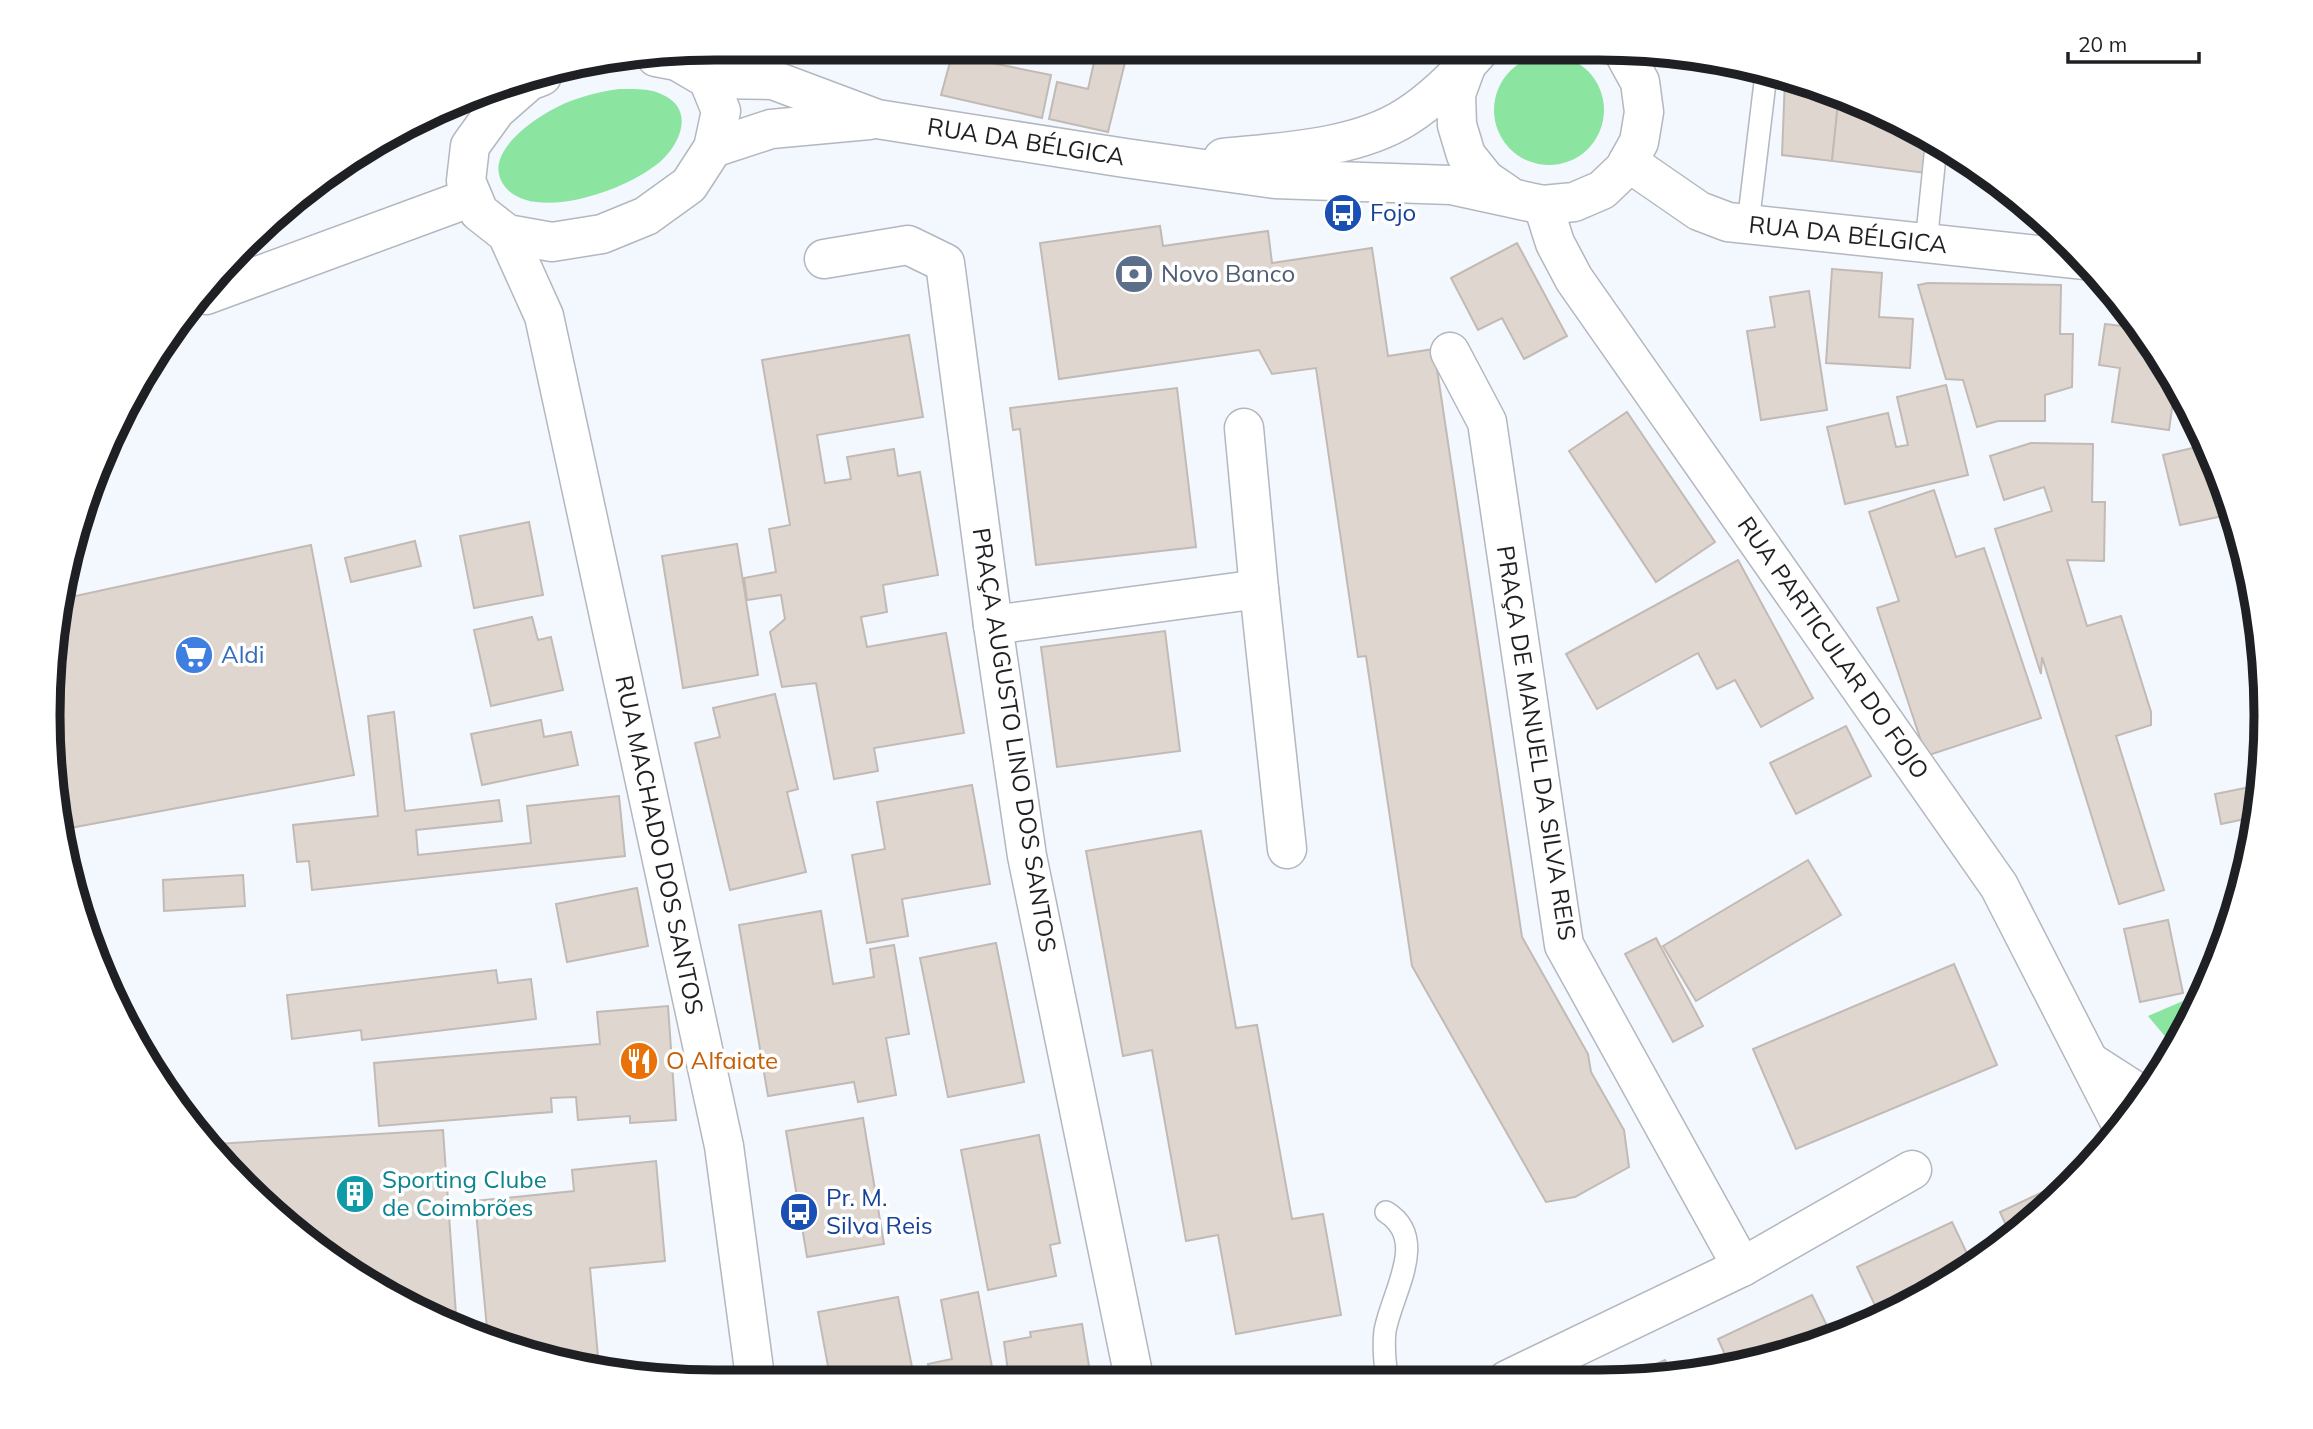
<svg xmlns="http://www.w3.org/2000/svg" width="2313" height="1429" font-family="Mulish,sans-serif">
<rect width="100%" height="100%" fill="#f3f7fe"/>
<g fill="#8be4a0">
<circle cx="1549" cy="110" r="55"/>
<path d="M619 89C633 89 649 88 661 94 693 107 683 139 664 158 636 187 539 223 507 189 475 154 541 113 568 102 584 96 602 91 619 89Z"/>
<path d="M2204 992 2197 1009 2174 1047 2148 1016Z"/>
</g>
<g fill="#ded6cf" stroke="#c2bab4" stroke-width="2">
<path d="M890 48 931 49 934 61Z"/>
<path d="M1097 49 1128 50 1108 132 1049 119 1057 82 1088 89Z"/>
<path d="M952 55 1051 75 1042 118 941 95Z"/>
<path d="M1785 79 1839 94 1832 161 1782 155Z"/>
<path d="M1839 94 1853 98 1929 141 1925 173 1832 161Z"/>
<path d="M1160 226 1163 246 1268 231 1272 263 1372 248 1388 356 1434 349 1522 937 1588 1054 1591 1072 1624 1130 1629 1167 1575 1197 1546 1202 1412 966 1366 656 1358 657 1316 368 1272 374 1259 350 1059 379 1040 243Z"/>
<path d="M1517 243 1567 336 1524 359 1502 318 1478 330 1451 278Z"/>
<path d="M1832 269 1882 273 1879 317 1913 319 1910 368 1826 363Z"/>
<path d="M1928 283 2061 285 2060 334H2073L2072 387 2045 395V421H1998L1977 427 1963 380 1946 379 1918 285Z"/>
<path d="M1809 291 1827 410 1761 420 1747 331 1775 327 1770 297Z"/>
<path d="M2105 324 2139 328 2162 361 2160 377 2176 380 2169 430 2112 422 2120 368 2099 365Z"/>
<path d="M909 335 923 417 817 435 825 483 851 479 847 457 894 449 898 476 920 472 938 575 883 585 887 612 861 617 867 647 946 633 964 733 874 748 878 771 834 779 816 683 782 687 770 632 785 619 781 595 747 600 744 578 776 572 769 529 790 525 762 360Z"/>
<path d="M1946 385 1968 475 1845 504 1827 427 1888 413 1896 447 1908 445 1897 397Z"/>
<path d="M1177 388 1196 547 1036 565 1020 429 1013 430 1010 408Z"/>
<path d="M1627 412 1715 542 1656 582 1569 451Z"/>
<path d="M2031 443 2093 444 2092 502H2105L2104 561 2067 560 2087 626 2121 616 2151 712V725L2116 736 2164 890 2119 904 2042 657 2041 674 1995 529 2052 511 2044 487 2004 500 1990 456Z"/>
<path d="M2205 445 2223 516 2180 525 2163 455Z"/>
<path d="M1934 490 1956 557 1984 548 2041 718 1926 756 1877 608 1899 601 1869 512Z"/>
<path d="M2235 521 2260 627 2261 664 2230 522Z"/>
<path d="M529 522 543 595 474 608 460 536Z"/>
<path d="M415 541 421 566 351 582 345 558Z"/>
<path d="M737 544 758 675 683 688 662 556Z"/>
<path d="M311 545 354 775 70 828 48 712 66 598Z"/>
<path d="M1738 560 1813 698 1761 727 1735 680 1717 689 1698 653 1597 709 1566 654Z"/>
<path d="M532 617 538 640 551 637 563 690 491 706 474 630Z"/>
<path d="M1165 631 1180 751 1057 767 1041 647Z"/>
<path d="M775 694 798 789 787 792 806 872 730 890 695 743 720 737 713 708Z"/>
<path d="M394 712 405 811 499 800 502 821 416 830 418 855 531 843 527 806 619 796 625 856 312 890 309 861 297 862 293 825 378 816 368 716Z"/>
<path d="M541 720 544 737 571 732 578 765 482 785 471 734Z"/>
<path d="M1846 726 1871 776 1796 814 1770 763Z"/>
<path d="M972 785 990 884 902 899 908 936 867 943 852 855 885 849 877 802Z"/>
<path d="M2260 785 2255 817 2221 824 2215 794Z"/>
<path d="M1201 831 1236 1028 1257 1025 1292 1219 1323 1214 1341 1315 1236 1334 1218 1235 1186 1241 1152 1050 1123 1056 1086 851Z"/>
<path d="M1808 860 1841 915 1696 1001 1663 946Z"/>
<path d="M243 875 245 906 164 911 163 880Z"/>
<path d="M637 888 648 946 567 962 556 904Z"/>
<path d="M821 911 833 984 874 977 870 949 894 945 909 1034 886 1038 896 1095 858 1102 854 1082 768 1096 739 925Z"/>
<path d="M2168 920 2183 993 2140 1002 2124 929Z"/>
<path d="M1656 938 1703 1026 1673 1042 1625 954Z"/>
<path d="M996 943 1024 1082 948 1097 920 958Z"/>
<path d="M1954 964 1997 1065 1796 1149 1753 1049Z"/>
<path d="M496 970 498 983 531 979 536 1019 362 1040 361 1030 292 1039 287 995Z"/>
<path d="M668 1006 676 1120 630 1123V1116L578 1120 576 1097 551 1098 552 1112 379 1126 374 1063 600 1044 597 1012Z"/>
<path d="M863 1118 884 1244 807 1257 786 1131Z"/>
<path d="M443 1130 457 1329 309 1244 215 1144Z"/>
<path d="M1039 1135 1060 1243 1050 1245 1056 1276 988 1290 961 1150Z"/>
<path d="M656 1161 665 1261 590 1268 599 1368 488 1339 475 1201 574 1191 572 1170Z"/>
<path d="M2075 1177 2039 1216 2011 1236 2000 1212Z"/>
<path d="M1952 1222 1972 1264 1932 1293 1879 1314 1857 1267Z"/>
<path d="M978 1292 994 1378 930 1377 928 1364 952 1359 941 1300Z"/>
<path d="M1812 1295 1831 1334 1772 1359 1730 1366 1718 1339Z"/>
<path d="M898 1297 914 1377H830L818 1312Z"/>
<path d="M1082 1324 1091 1378H1009L1004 1342 1031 1337 1030 1332Z"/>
<path d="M1665 1360 1673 1375 1643 1380H1621Z"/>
</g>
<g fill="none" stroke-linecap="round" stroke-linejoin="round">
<g stroke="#b3b7bf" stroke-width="24">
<g id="service">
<path d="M1748 224 1766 74"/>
<path d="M1926 244 1936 146"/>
<path d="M1386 1212C1430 1239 1391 1294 1385 1331 1383 1347 1385 1363 1387 1379"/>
</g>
</g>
<g stroke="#b3b7bf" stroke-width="41">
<g id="minor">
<path d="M1628 162 1699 211 1728 222 2085 260"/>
<path d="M824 259 908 245 945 263 993 625 1027 856 1134 1378"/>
<path d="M1450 352 1487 422 1564 945 1742 1267"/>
<path d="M1244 428 1259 589 1287 849"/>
<path d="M993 625 1259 589"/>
<path d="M1507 1380 1742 1267 1912 1170"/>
</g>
</g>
<g stroke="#b3b7bf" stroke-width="41">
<g id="tertiary">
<path d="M1543 205 1555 243 1574 279 1999 886 2122 1126"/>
<path d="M507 234 544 316 724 1146 755 1377"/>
</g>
</g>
<g stroke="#b3b7bf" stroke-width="41">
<g id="secondary">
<path d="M1467 64 1456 94 1457 125 1466 155 1486 180 1508 195"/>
<path d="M542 76 529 81 496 110 470 146 466 181 479 212 507 234 552 242 602 234 646 216 689 185 713 148 721 111 708 79 677 61 656 57"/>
<path d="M708 79 773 80 877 119 1125 158 1275 179 1451 185 1543 205 1574 202 1602 190 1624 169 1639 142 1644 112 1640 82 1624 53"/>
<path d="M713 148 771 129 869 120"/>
<path d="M1223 158C1281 152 1356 149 1406 117 1433 100 1457 76 1478 52"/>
<path d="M206 295 472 197"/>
</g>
</g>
<g stroke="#b3b7bf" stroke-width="41">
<path id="motorway" d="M2090 1062 2143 1096"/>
</g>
<use href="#service" stroke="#fff" stroke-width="21"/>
<use href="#minor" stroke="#fff" stroke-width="38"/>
<use href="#tertiary" stroke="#fff" stroke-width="38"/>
<use href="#secondary" stroke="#fff" stroke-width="38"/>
<use href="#motorway" stroke="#fff" stroke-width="38"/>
</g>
<defs>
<g id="bus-disc" transform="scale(2.0125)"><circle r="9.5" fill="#1a4fb4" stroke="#fff"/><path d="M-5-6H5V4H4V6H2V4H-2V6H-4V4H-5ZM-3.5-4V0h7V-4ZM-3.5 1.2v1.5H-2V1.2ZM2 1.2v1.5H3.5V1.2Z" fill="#fff"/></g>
<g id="bank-disc" transform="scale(2.0125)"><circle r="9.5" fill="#5c6f8a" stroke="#fff"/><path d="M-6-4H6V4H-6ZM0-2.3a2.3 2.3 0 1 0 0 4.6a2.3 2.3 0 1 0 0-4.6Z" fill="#fff"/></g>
<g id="supermarket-disc" transform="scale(2.0125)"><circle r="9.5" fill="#3f7fe0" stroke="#fff"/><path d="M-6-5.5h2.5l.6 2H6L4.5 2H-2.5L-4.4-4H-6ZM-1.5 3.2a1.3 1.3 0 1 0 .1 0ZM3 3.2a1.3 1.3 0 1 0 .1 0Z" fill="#fff"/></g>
<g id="restaurant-disc" transform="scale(2.0125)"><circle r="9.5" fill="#e8710a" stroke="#fff"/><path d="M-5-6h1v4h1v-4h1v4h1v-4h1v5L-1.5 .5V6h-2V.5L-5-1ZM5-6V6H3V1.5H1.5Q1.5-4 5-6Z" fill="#fff"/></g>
<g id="building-disc" transform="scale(2.0125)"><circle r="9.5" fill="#0f9aa8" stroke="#fff"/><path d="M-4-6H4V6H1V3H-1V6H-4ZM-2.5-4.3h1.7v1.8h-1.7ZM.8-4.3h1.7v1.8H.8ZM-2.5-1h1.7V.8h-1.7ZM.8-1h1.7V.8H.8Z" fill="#fff"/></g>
</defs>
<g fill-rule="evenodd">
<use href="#bus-disc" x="1343" y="213"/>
<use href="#bank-disc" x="1134" y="274"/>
<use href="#supermarket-disc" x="194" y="655"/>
<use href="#restaurant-disc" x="639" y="1061"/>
<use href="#building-disc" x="355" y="1194"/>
<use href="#bus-disc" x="799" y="1212"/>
</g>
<g text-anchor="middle" stroke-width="7" stroke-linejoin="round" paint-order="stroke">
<g font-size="24" fill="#1f2023" stroke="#fff">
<text transform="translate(1026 142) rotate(9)" y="8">RUA DA BÉLGICA</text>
<text transform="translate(1848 235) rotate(6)" y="8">RUA DA BÉLGICA</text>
<text transform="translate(1833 648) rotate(55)" y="8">RUA PARTICULAR DO FOJO</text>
<text transform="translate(1014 740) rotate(81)" y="8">PRAÇA AUGUSTO LINO DOS SANTOS</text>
<text transform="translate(1536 743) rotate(81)" y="8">PRAÇA DE MANUEL DA SILVA REIS</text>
<text transform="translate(659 845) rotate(78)" y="8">RUA MACHADO DOS SANTOS</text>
</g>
<g font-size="24" fill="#164399" stroke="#fff" text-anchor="start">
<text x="1370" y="221">Fojo</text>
<text x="826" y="1206">Pr. M.<tspan x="826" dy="28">Silva Reis</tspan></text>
</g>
<g font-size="24" fill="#4e5e75" stroke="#fff" text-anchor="start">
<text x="1161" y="282">Novo Banco</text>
</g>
<g font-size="24" fill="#366cbe" stroke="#fff" text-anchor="start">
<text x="221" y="663">Aldi</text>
</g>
<g font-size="24" fill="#c56008" stroke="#fff" text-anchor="start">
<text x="666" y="1069">O Alfaiate</text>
</g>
<g font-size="24" fill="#0d838f" stroke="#fff" text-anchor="start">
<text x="382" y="1188">Sporting Clube<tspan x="382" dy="28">de Coimbrões</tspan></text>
</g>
</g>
<path d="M0 0H2313V1429H0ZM715 60H1599A655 655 0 0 1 2254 715V715A655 655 0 0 1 1599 1370H715A655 655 0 0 1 60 715V715A655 655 0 0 1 715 60Z" fill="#fff" fill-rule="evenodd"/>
<path fill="none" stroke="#1f2023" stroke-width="9" d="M715 60H1599A655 655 0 0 1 2254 715V715A655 655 0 0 1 1599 1370H715A655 655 0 0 1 60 715V715A655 655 0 0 1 715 60Z"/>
<path d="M2068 52v10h131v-10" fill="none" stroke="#1f2023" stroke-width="3.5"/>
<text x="2078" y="52" font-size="21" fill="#1f2023" stroke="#ffffff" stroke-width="5" paint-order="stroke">20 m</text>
</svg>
